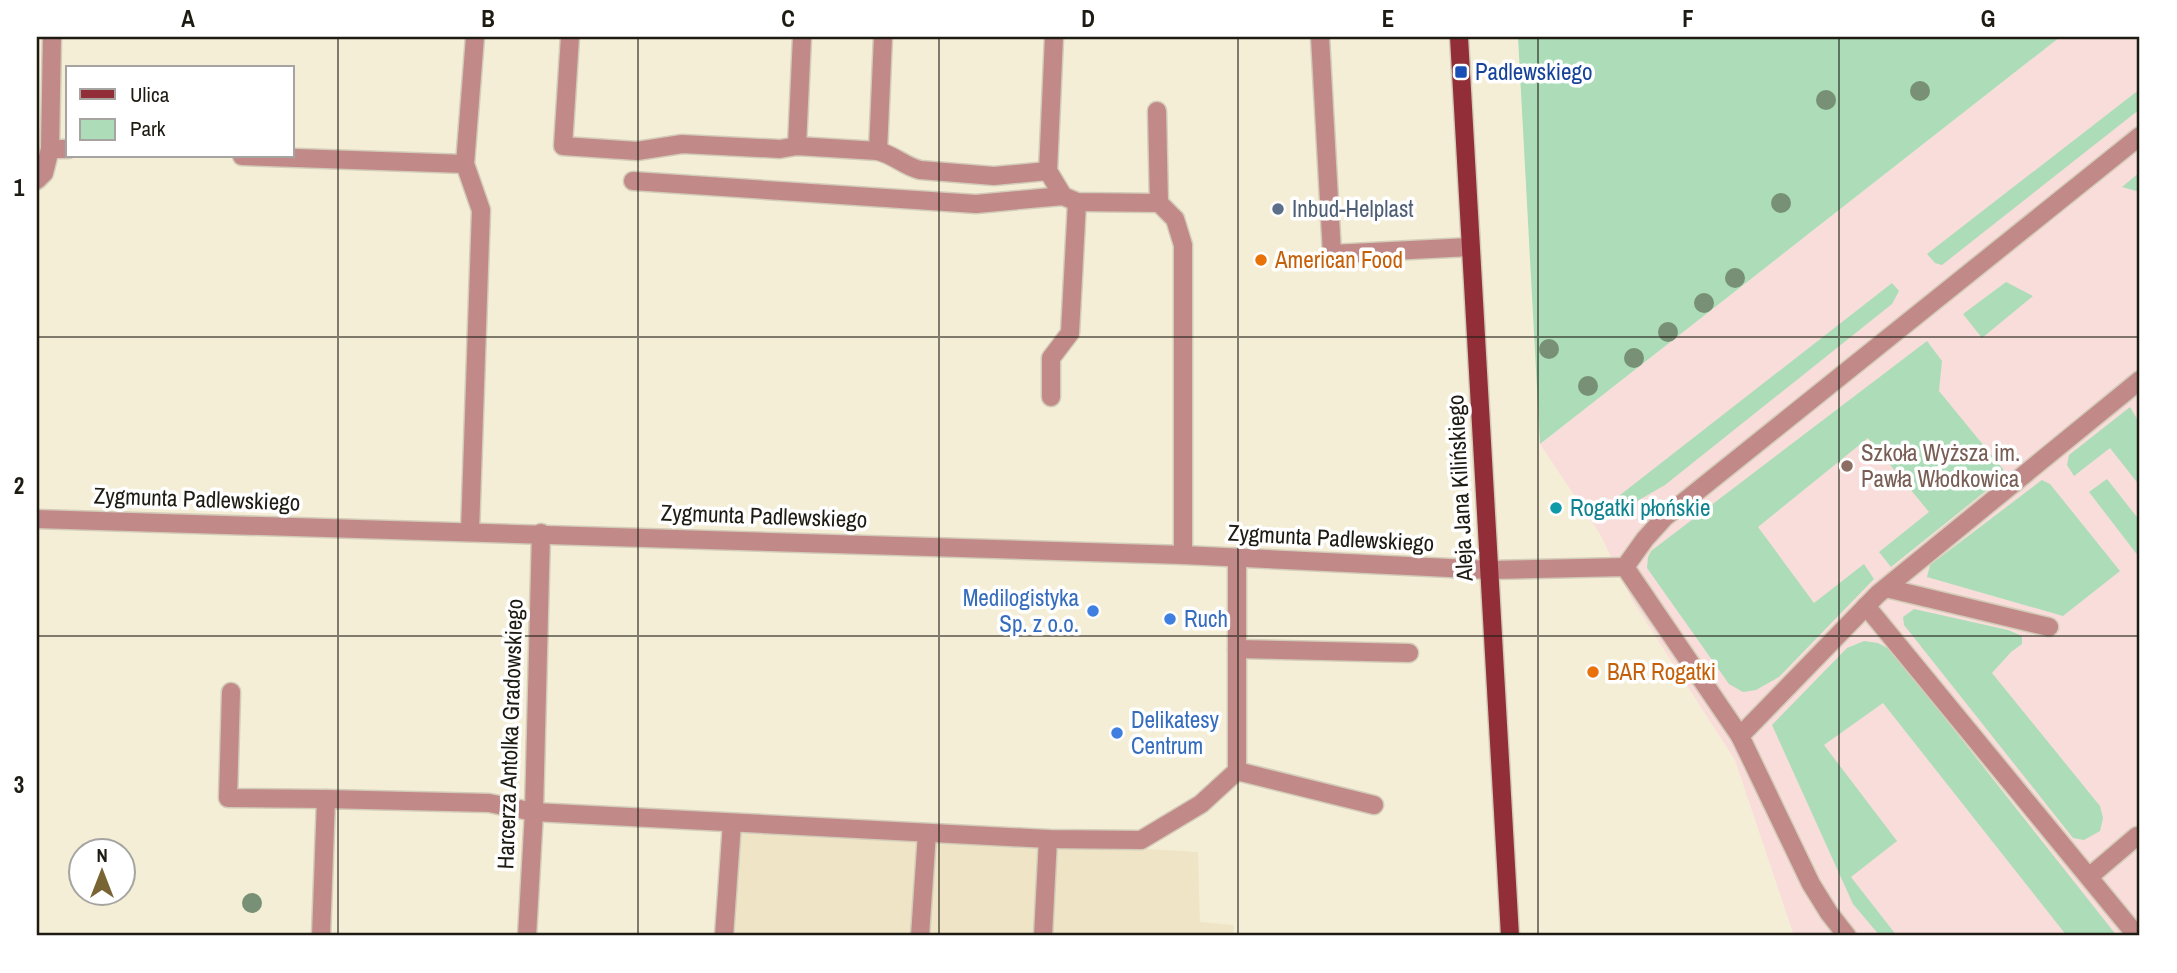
<svg xmlns="http://www.w3.org/2000/svg" width="2177" height="973" font-family="'Archivo Narrow',sans-serif">
<rect width="100%" height="100%" fill="#f5eed7"/>
<path fill="#efe5c6" d="M732 823 1198 852 1200 922 1234 925 1233 936H724Z"/>
<path fill="#f8ddda" d="M2060 37H2140V936H1794L1735 760 1632 600 1600 534 1540 444Z"/>
<g fill="#acddb8">
<path d="M1518 37H2060L1540 444Z"/>
<path d="M2140 89V109L1942 265 1935 263 1927 254Z"/>
<path d="M2140 172V192L2122 187Z"/>
<path d="M2006 282 2033 296 1982 338 1963 314Z"/>
<path d="M1892 283 1899 291 1892 304 1665 485 1604 520 1598 519 1597 513Z"/>
<path d="M1927 341 1942 361 1939 391 2007 474 1891 567 1879 552 1929 512 1868 438 1758 527 1814 603 1864 564 1874 579 1779 677 1756 690 1743 692 1729 684 1647 568 1648 557 1651 551Z"/>
<path d="M2130 407 2140 424V486L2110 448 2074 476 2067 465 2069 455Z"/>
<path d="M2107 479 2140 521 2139 557 2089 492Z"/>
<path d="M2042 480 2050 484 2120 571 2063 616 1927 577 1930 565Z"/>
<path d="M1914 609 2008 630 2022 636V644L2011 652 1992 673 2100 806 2103 818 2100 831 2084 840 2073 838 1904 625 1903 617Z"/>
<path d="M1864 641 1878 643 1891 650 2117 936H2067L1883 703 1824 745 1897 841 1851 877 1897 936H1880L1853 904 1772 725 1847 648Z"/>
</g>
<g fill="none" stroke-linecap="round" stroke-linejoin="round">
<g stroke="#d3ccb8" stroke-width="21">
<g id="minor">
<path d="M570 37 563 146 637 151 682 144 780 149 797 146 878 151 883 37"/>
<path d="M1054 37 1048 171 1063 196 1077 202 1159 203 1175 219 1183 245V555"/>
<path d="M1320 37 1332 254 1470 247"/>
<path d="M1157 111 1159 203"/>
<path d="M797 146 802 37"/>
<path d="M50 149 52 37"/>
<path d="M878 151C896 156 904 166 920 170L994 176 1048 171"/>
<path d="M242 156 465 164"/>
<path d="M37 180 44 173 50 149H68"/>
<path d="M633 181 976 204 1063 196"/>
<path d="M1051 397V358L1070 333 1077 202"/>
<path d="M37 519 1183 555 1490 570 1625 567 1740 736 1811 884 1829 913 1847 936"/>
<path d="M470 532 481 210 465 164 475 37"/>
<path d="M1625 567 1645 539 1665 517 2140 136"/>
<path d="M1886 588 2049 627"/>
<path d="M1866 606 2137 936"/>
<path d="M1237 649 1409 653"/>
<path d="M231 692 228 798 326 799"/>
<path d="M1740 736 1878 594 2140 380"/>
<path d="M1237 771 1374 805"/>
<path d="M2090 876 2137 836"/>
<path d="M321 936 326 799 489 803 534 812 1048 839 1141 840 1201 804 1237 771V559"/>
<path d="M527 936 534 812 541 533"/>
<path d="M724 936 732 823"/>
<path d="M920 936 927 833"/>
<path d="M1043 936 1048 839"/>
</g>
</g>
<g stroke="#d3ccb8" stroke-width="21">
<path id="major" d="M1459 37 1510 936"/>
</g>
<use href="#minor" stroke="#c28989" stroke-width="18"/>
<use href="#major" stroke="#922e38" stroke-width="18"/>
</g>
<g fill="#789075">
<circle cx="1920" cy="91" r="10"/>
<circle cx="1826" cy="100" r="10"/>
<circle cx="1781" cy="203" r="10"/>
<circle cx="1735" cy="278" r="10"/>
<circle cx="1704" cy="303" r="10"/>
<circle cx="1668" cy="332" r="10"/>
<circle cx="1549" cy="349" r="10"/>
<circle cx="1634" cy="358" r="10"/>
<circle cx="1588" cy="386" r="10"/>
<circle cx="252" cy="903" r="10"/>
</g>
<path fill="none" stroke="#1e1b13" stroke-width="2" stroke-opacity="0.55" d="M338 37V936M638 37V936M939 37V936M1238 37V936M1538 37V936M1839 37V936M37 337H2140M37 636H2140"/>
<rect fill="#1a4fb4" stroke="#fff" stroke-width="2.5" x="1454" y="65" width="14" height="14" rx="3.5"/>
<circle fill="#5c6f8a" stroke="#fff" stroke-width="2.5" cx="1278" cy="209" r="7"/>
<g fill="#e8710a" stroke="#fff" stroke-width="2.5">
<circle cx="1261" cy="260" r="7"/>
<circle cx="1593" cy="672" r="7"/>
</g>
<circle fill="#8d6e63" stroke="#fff" stroke-width="2.5" cx="1847" cy="466" r="7"/>
<circle fill="#0f9aa8" stroke="#fff" stroke-width="2.5" cx="1556" cy="508" r="7"/>
<g fill="#3f7fe0" stroke="#fff" stroke-width="2.5">
<circle cx="1093" cy="611" r="7"/>
<circle cx="1170" cy="619" r="7"/>
<circle cx="1117" cy="733" r="7"/>
</g>
<g text-anchor="middle" stroke-width="7" stroke-linejoin="round" paint-order="stroke">
<g font-size="23" fill="#164399" stroke="#fff" text-anchor="start">
<text x="1475" y="80">Padlewskiego</text>
</g>
<g font-size="23" fill="#4e5e75" stroke="#fff" text-anchor="start">
<text x="1292" y="217">Inbud-Helplast</text>
</g>
<g font-size="23" fill="#c56008" stroke="#fff" text-anchor="start">
<text x="1275" y="268">American Food</text>
<text x="1607" y="680">BAR Rogatki</text>
</g>
<g font-size="23" fill="#785e54" stroke="#fff" text-anchor="start">
<text x="1861" y="461">Szkoła Wyższa im.<tspan x="1861" dy="26">Pawła Włodkowica</tspan></text>
</g>
<g font-size="23" fill="#1e1b13" stroke="#fff">
<text transform="translate(1460 488) rotate(-93)" y="8">Aleja Jana Kilińskiego</text>
<text transform="translate(197 499) rotate(2)" y="8">Zygmunta Padlewskiego</text>
<text transform="translate(764 516) rotate(2)" y="8">Zygmunta Padlewskiego</text>
<text transform="translate(1331 538) rotate(3)" y="8">Zygmunta Padlewskiego</text>
<text transform="translate(510 734) rotate(-88)" y="8">Harcerza Antolka Gradowskiego</text>
</g>
<g font-size="23" fill="#0d838f" stroke="#fff" text-anchor="start">
<text x="1570" y="516">Rogatki płońskie</text>
</g>
<g font-size="23" fill="#366cbe" stroke="#fff" text-anchor="start">
<text x="1079" y="606" text-anchor="end">Medilogistyka<tspan x="1079" dy="26">Sp. z o.o.</tspan></text>
<text x="1184" y="627">Ruch</text>
<text x="1131" y="728">Delikatesy<tspan x="1131" dy="26">Centrum</tspan></text>
</g>
</g>
<rect width="2177" height="973" fill="none" stroke="#ffffff" stroke-width="77"/>
<rect x="66" y="66" width="228" height="91" fill="#ffffff" stroke="#a5a4a1" stroke-width="2"/>
<rect x="80" y="89" width="35" height="10" fill="#922e38" stroke="#a5a4a1" stroke-width="2"/>
<text x="130" y="102" font-size="21" fill="#1e1b13">Ulica</text>
<rect x="80" y="119" width="35" height="21" fill="#acddb8" stroke="#a5a4a1" stroke-width="2"/>
<text x="130" y="136" font-size="21" fill="#1e1b13">Park</text>
<g transform="translate(102 872)"><circle r="33" fill="#ffffff" stroke="#a5a4a1" stroke-width="2"/>
<path d="M0-5L12 26L0 18L-12 26Z" fill="#796433"/>
<text y="-10" font-size="19" font-weight="bold" text-anchor="middle" fill="#1e1b13">N</text>
</g>
<rect x="38" y="38" width="2100" height="896" fill="none" stroke="#1e1b13" stroke-width="2.5"/>
<g font-size="23" text-anchor="middle" font-weight="bold" fill="#1e1b13">
<text x="188" y="27">A</text>
<text x="488" y="27">B</text>
<text x="788" y="27">C</text>
<text x="1088" y="27">D</text>
<text x="1388" y="27">E</text>
<text x="1688" y="27">F</text>
<text x="1988" y="27">G</text>
<text x="19" y="196">1</text>
<text x="19" y="494">2</text>
<text x="19" y="793">3</text>
</g>
</svg>
